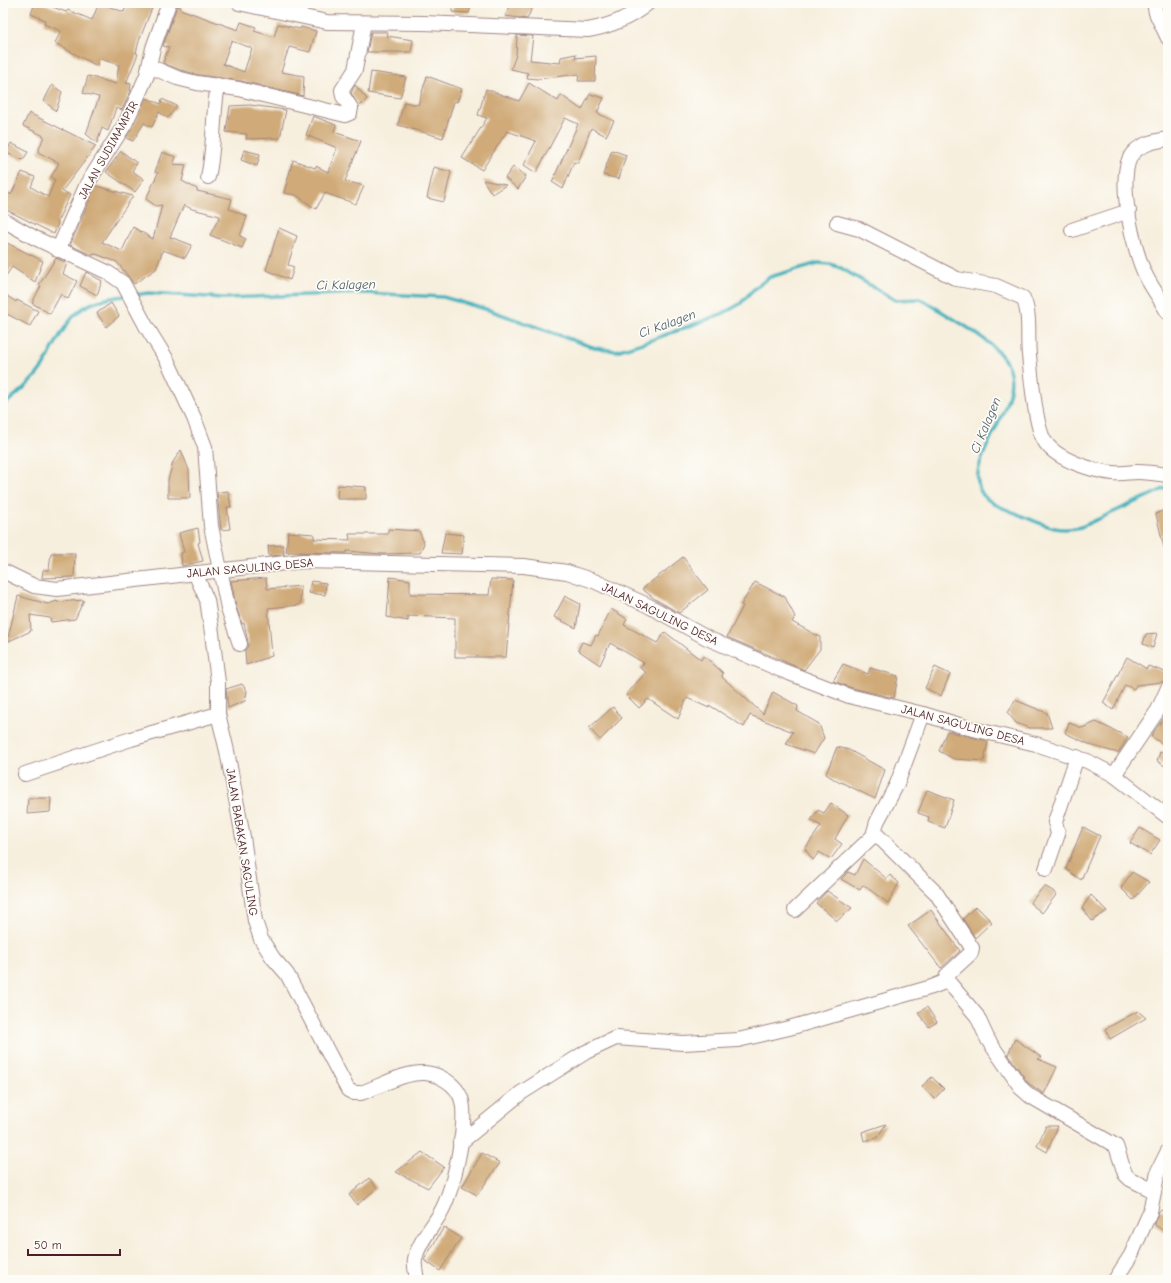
<svg xmlns="http://www.w3.org/2000/svg" width="1171" height="1283" font-family="'Comic Neue',sans-serif">
<rect width="100%" height="100%" fill="#fdfcf7"/>
<filter id="ink" filterUnits="userSpaceOnUse"><feTurbulence type="fractalNoise" baseFrequency=".025" numOctaves="2"/><feDisplacementMap in="SourceGraphic" scale="8" xChannelSelector="R" yChannelSelector="G"/><feConvolveMatrix kernelMatrix="1 2 1 2 8 2 1 2 1" color-interpolation-filters="sRGB"/></filter>
<filter id="wash" filterUnits="userSpaceOnUse"><feTurbulence type="fractalNoise" baseFrequency=".012" numOctaves="4" result="noise"/><feDisplacementMap in="SourceGraphic" scale="16" xChannelSelector="R" yChannelSelector="G"/><feGaussianBlur stdDeviation="0.9" result="paint"/><feColorMatrix in="noise" values="0 0 0 0 0 0 0 0 0 0 0 0 0 0 0 0 0 1.4 0 .05"/><feComposite in="paint" operator="in"/></filter>
<g filter="url(#wash)">
<rect width="100%" height="100%" fill="#f7efde"/>
<g fill="none" stroke-linecap="round" stroke-linejoin="round">
<g stroke="#43b2bd" stroke-width="3.5">
<path d="M134 295 148 293 223 298 365 293 443 297 489 310 595 348 616 351 646 342 722 314 740 304 755 288 770 277 818 263 830 264 841 268 895 300 920 299 928 303C952 319 1000 342 1009 369 1023 410 953 470 987 499 996 507 1009 510 1020 515 1042 524 1056 533 1081 527L1168 487"/>
<path d="M3 406C16 394 31 384 41 369 46 363 49 355 53 348 73 311 83 300 126 296"/>
</g>
</g>
<g id="blocks">
<g fill="#d0ab79" fill-rule="evenodd">
<path d="M35 3H42L66 12 68 10 92 20 99 3 124 12 126 6 134 8 135 3H154L139 41 136 53 138 54 126 83 131 84 130 90H131L122 110 116 108 108 131 102 128 97 143 86 134 99 97 83 93 88 76 116 84 119 65 98 58 97 66 55 43 61 31 44 24 45 20 31 14Z"/>
<path d="M454 3H472L469 13 452 12Z"/>
<path d="M512 3H525L533 6 527 19 505 16Z"/>
<path d="M177 6 181 7 180 9 238 30 241 22 256 27 254 31 274 37 278 24 300 29 301 27 316 31 310 52 289 47 281 72 304 76 303 96 241 81 199 75 180 70 163 63 169 47 163 46ZM231 41 252 48 244 72 223 64Z"/>
<path d="M371 32H388L387 36 413 40 411 52H367Z"/>
<path d="M517 35 533 36 530 60 560 63 561 57 576 54 575 58 596 56 595 81H578L579 74 538 79 527 78 528 73 511 69 516 55Z"/>
<path d="M371 72 406 77 400 98 368 93Z"/>
<path d="M427 76 462 89 457 102 454 101 443 138 398 125 404 102 418 105Z"/>
<path d="M529 83 558 101 561 95 582 110 590 94 604 98 597 113 614 121 606 136 591 128 578 163 574 162 563 189 552 182 578 124 565 118 536 173 524 165 536 141 507 131 482 170 462 158 487 118 478 115 486 89 519 101Z"/>
<path d="M52 85 62 92 56 111 44 101Z"/>
<path d="M355 85 367 99 359 107 351 93Z"/>
<path d="M146 98 161 104 162 99 177 106 168 118 159 112 152 127 144 123 133 141 126 138Z"/>
<path d="M250 105 286 110 280 138 246 139 247 134 226 132 230 106Z"/>
<path d="M29 113 96 146 62 191 70 195 57 222 58 223 54 234 3 208V203L9 193 11 195 22 172 35 177 31 187 48 197 55 180 51 177 59 163 38 152 44 136 23 126Z"/>
<path d="M313 116 336 125 334 132 361 141 345 181 364 186 356 204 325 193 316 209 296 195 284 193 293 160 315 168 316 166 328 172 337 148 306 135Z"/>
<path d="M11 143 28 152 23 160 6 153Z"/>
<path d="M244 150 260 154 257 166 241 160Z"/>
<path d="M612 150 626 155 619 179 603 175Z"/>
<path d="M121 151 137 163 132 171 144 179 135 192 106 172Z"/>
<path d="M162 152 176 157 173 164 186 165 182 181 197 189V191L232 199 229 209 247 216 240 236 246 239 242 248 210 235 220 216 192 209 184 205 170 237 192 245 185 258 163 250 156 269 134 284 117 262 96 254 91 255 70 245 96 186 133 196 102 242 122 251 133 227 153 239 162 205 156 206 146 199 158 173 155 172Z"/>
<path d="M434 167 451 172 444 202 427 198Z"/>
<path d="M513 167 526 176 518 189 505 178Z"/>
<path d="M483 180 506 185 492 194Z"/>
<path d="M279 228 297 236 288 265 294 267 290 280 266 270Z"/>
<path d="M3 241 43 261 35 282 12 267 3 280Z"/>
<path d="M56 258 67 263 63 274 77 281 68 299 61 294 50 314 32 303 41 286 39 285Z"/>
<path d="M86 272 102 281 97 295 80 286Z"/>
<path d="M3 293 16 302 17 300 38 311 30 326 3 312Z"/>
<path d="M111 303 119 316 106 327 97 313Z"/>
<path d="M181 450 189 470 190 498H168V480L173 462Z"/>
<path d="M338 485 366 487V499H337Z"/>
<path d="M228 491 231 507H227L230 529 221 530 217 492Z"/>
<path d="M1168 508V547L1164 548 1156 514Z"/>
<path d="M198 528 200 542 198 543 203 561 182 566 181 553 184 552 179 533Z"/>
<path d="M388 529 419 531 424 543 420 553 382 554 347 551 346 553 286 552 288 532 314 534V539L350 540 349 534H388Z"/>
<path d="M445 533 464 535 462 554 441 553Z"/>
<path d="M283 545 284 555 269 556 268 546Z"/>
<path d="M51 553H75L74 577 42 578 43 570H49Z"/>
<path d="M683 557 708 590 679 613 655 599 642 589Z"/>
<path d="M390 577 410 580V594L489 595 491 579 513 580 506 657H455V618L408 616V621L387 617Z"/>
<path d="M266 578 267 589 301 586 300 605 268 608 272 656 246 665 245 650 248 646V642L244 623 242 624 236 606 231 581Z"/>
<path d="M311 581 326 583 325 595 309 593Z"/>
<path d="M755 582 785 597 795 617 792 622 820 637V649L804 670 727 637 743 606 741 605Z"/>
<path d="M18 596 48 604 57 601V602L84 600 75 619 51 622 50 618 30 615 31 631 7 642Z"/>
<path d="M565 596 580 604 576 628 554 617Z"/>
<path d="M611 609 627 619 624 625 657 643 665 632 701 660 703 656 710 661 723 673 722 677 763 714 773 692 798 706 797 711 819 724 824 738 814 754 786 744 793 732 750 715 744 727 709 705V708L687 698 678 719 648 699 639 708 626 695 646 672 640 668 644 663 610 643 600 665 578 650 582 642 591 645 596 635 598 636Z"/>
<path d="M1157 633 1153 648 1143 644 1146 634Z"/>
<path d="M1127 657 1147 669 1148 666 1168 673V680L1162 682 1136 685 1134 689 1125 685 1113 710 1103 703Z"/>
<path d="M843 664 868 674 870 668 898 676 894 698 852 688 833 681Z"/>
<path d="M935 667 950 674 941 696 925 688Z"/>
<path d="M242 684 247 691 245 701 228 708 226 689Z"/>
<path d="M1015 700 1047 713 1052 728H1029L1016 723 1008 713Z"/>
<path d="M613 707 622 718 600 740 589 728Z"/>
<path d="M1168 712V748L1151 736Z"/>
<path d="M1096 722 1128 737 1118 753 1093 746 1065 733 1069 723 1082 728Z"/>
<path d="M947 731 988 741 984 761 954 759 939 751Z"/>
<path d="M837 747 849 750 885 770 875 799 841 782 840 783 826 774Z"/>
<path d="M1160 752 1168 755V768L1157 761Z"/>
<path d="M927 790 954 800 945 828 928 822 929 817 918 813Z"/>
<path d="M28 798H51L50 812 27 814Z"/>
<path d="M831 803 848 815 835 839 842 844 831 859 819 852 813 860 805 849 821 826 811 820 818 810 824 813Z"/>
<path d="M1083 827 1100 836 1081 880 1066 869Z"/>
<path d="M1140 828 1160 840 1150 855 1130 843Z"/>
<path d="M863 859 887 879 890 875 899 883 888 903 863 885 860 890 841 879 848 872 855 875Z"/>
<path d="M1132 872 1149 882 1133 900 1121 888Z"/>
<path d="M1044 886 1053 891 1056 895 1042 913 1030 903Z"/>
<path d="M827 891 852 908 837 921 816 903Z"/>
<path d="M1091 895 1107 911 1092 921 1082 908Z"/>
<path d="M976 906 992 922 975 938 963 919Z"/>
<path d="M931 910 960 951 941 968 908 926Z"/>
<path d="M927 1007 937 1022 929 1027 918 1013Z"/>
<path d="M1138 1011 1146 1018 1110 1039 1105 1029Z"/>
<path d="M1015 1039 1041 1057 1038 1059 1057 1067 1044 1094 1028 1083 1008 1054Z"/>
<path d="M932 1077 944 1089 934 1099 922 1086Z"/>
<path d="M886 1124 877 1138 864 1141 862 1132Z"/>
<path d="M1046 1126H1058L1047 1152 1037 1146Z"/>
<path d="M422 1152 444 1167 428 1188 396 1172Z"/>
<path d="M482 1153 500 1163 477 1195 462 1187Z"/>
<path d="M369 1178 377 1188 357 1205 349 1195Z"/>
<path d="M1168 1209V1234L1154 1224 1159 1211Z"/>
<path d="M444 1227 461 1238 440 1271 424 1260Z"/>
</g>
</g>
</g>
<g filter="url(#ink)">
<use href="#blocks" fill-opacity="0" stroke="#a08784" stroke-width="1"/>
<g fill="none" stroke-linecap="round" stroke-linejoin="round">
<g stroke="#a08784" stroke-width="16">
<g id="minor">
<path d="M239 3 327 22 424 23 588 30C611 26 630 18 648 3"/>
<path d="M1154 3 1156 13 1168 38"/>
<path d="M149 66 177 78 197 83 239 89 345 115 350 113 351 108 343 96 342 90 355 70 364 23"/>
<path d="M1168 139C1156 141 1143 143 1134 152 1114 171 1134 253 1146 276 1152 288 1161 300 1168 313"/>
<path d="M208 177C215 147 212 116 218 85"/>
<path d="M3 220 35 238 107 272 123 283 146 326 167 360 194 418 205 447 211 526 228 608 240 644"/>
<path d="M837 223 859 229 957 279 996 286 1023 298C1031 314 1027 337 1029 355 1031 374 1035 425 1044 440 1054 459 1093 471 1113 473 1122 474 1129 472 1138 472 1148 472 1158 474 1168 475"/>
<path d="M1072 230 1129 211"/>
<path d="M58 250 87 184 125 124 137 98 147 75 153 48 169 3"/>
<path d="M3 571 34 586 57 589 303 561 524 566 567 572 594 581 647 605 707 638 781 670 849 696 923 714 969 728 1036 744 1087 761 1114 775 1168 817"/>
<path d="M195 573 207 600 212 633 218 682V714L227 751 243 837 255 921 261 939 273 958 287 974 348 1090 354 1093H361C381 1086 404 1072 425 1073 439 1074 456 1084 461 1098 469 1121 454 1185 443 1208 435 1225 419 1240 415 1259 414 1265 416 1274 417 1280"/>
<path d="M923 714 897 784 877 822 874 832 936 893 972 948 971 953 947 975 946 979 977 1016 988 1040 1022 1089 1030 1096 1116 1146 1125 1174 1130 1179 1154 1191"/>
<path d="M25 774 131 739 218 714"/>
<path d="M1114 775 1158 710 1168 688"/>
<path d="M1046 869 1058 834 1055 822 1077 757"/>
<path d="M795 910 875 834"/>
<path d="M460 1143 521 1093 586 1052 616 1038 683 1043 738 1040 789 1028 932 987 947 981"/>
<path d="M1115 1280 1131 1255 1150 1212 1158 1171 1168 1151"/>
</g>
</g>
<use href="#minor" stroke="#fff" stroke-width="14"/>
</g>
</g>
<g text-anchor="middle" stroke-width="3.5" stroke-linejoin="round" paint-order="stroke">
<g font-size="12" fill="#4a1f2b" stroke="#fdfcf7">
<text transform="translate(108 150) rotate(-61)" y="4">JALAN SUDIMAMPIR</text>
<text transform="translate(250 568) rotate(-5)" y="4">JALAN SAGULING DESA</text>
<text transform="translate(660 614) rotate(26)" y="4">JALAN SAGULING DESA</text>
<text transform="translate(963 725) rotate(15)" y="4">JALAN SAGULING DESA</text>
<text transform="translate(242 842) rotate(81)" y="4">JALAN BABAKAN SAGULING</text>
</g>
<g font-size="13" font-style="italic" fill="#475a65" stroke="#fdfcf7">
<text transform="translate(346 284) rotate(-1)" y="5">Ci Kalagen</text>
<text transform="translate(667 323) rotate(-20)" y="5">Ci Kalagen</text>
<text transform="translate(985 425) rotate(-67)" y="5">Ci Kalagen</text>
</g>
</g>
<rect width="1171" height="1283" fill="none" stroke="#fdfcf7" stroke-width="16"/>
<path d="M28 1249v6h92v-6" fill="none" stroke="#4a1f2b" stroke-width="2"/>
<text x="34" y="1249" font-size="12" fill="#4a1f2b" stroke="#fdfcf7" stroke-width="3" paint-order="stroke">50 m</text>
</svg>
